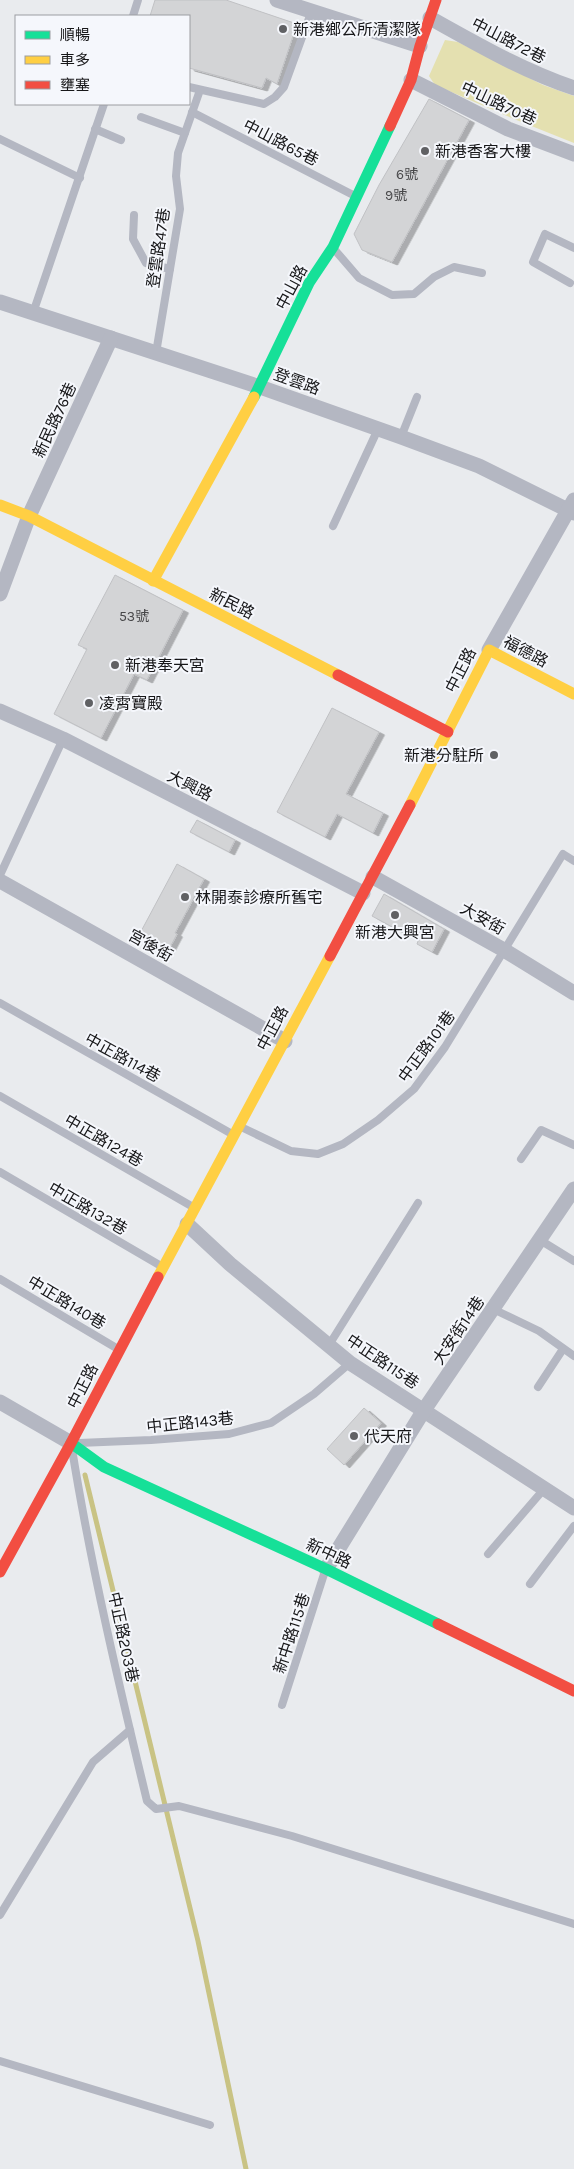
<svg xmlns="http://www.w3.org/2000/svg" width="574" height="2169" font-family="Karla,'Noto Sans TC',sans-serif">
<defs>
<filter id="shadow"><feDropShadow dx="5.5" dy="3" stdDeviation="0" flood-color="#0004"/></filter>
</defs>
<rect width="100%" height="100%" fill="#e9ebee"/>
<path fill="#e4e0b0" d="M445 40 458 42 543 85 574 96V143L514 119 435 85 429 76Z"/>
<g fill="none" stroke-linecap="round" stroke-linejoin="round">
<path stroke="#c9c384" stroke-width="5" d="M85 1475 198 1941 246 2169"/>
</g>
<g fill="#d3d4d6" stroke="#c0c1c4" filter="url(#shadow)">
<path d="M155 0H226L297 24 277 84 266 78 262 88 189 68V16H150Z"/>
<path d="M429 99 469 120 392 262 362 250 354 234 379 185Z"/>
<path d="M115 575 183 610 147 680 134 674 101 738 54 714 87 649 78 645Z"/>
<path d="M332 708 379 732 346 794 383 813 373 833 337 814 325 837 277 812Z"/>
<path d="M197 820 235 840 229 852 190 832Z"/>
<path d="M177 864 204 879 175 933 177 934 167 953 138 937Z"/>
<path d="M384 894 444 929 432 952 417 944 418 941 372 916Z"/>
<path d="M364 1408 381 1423 344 1465 327 1449Z"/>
</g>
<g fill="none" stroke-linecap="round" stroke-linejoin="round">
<g stroke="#b4b7c2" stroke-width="8">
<path d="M133 16 138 0"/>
<path d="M189 87 264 104 275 97 284 87 312 10"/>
<path d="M192 112 357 197"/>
<path d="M141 117 185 133"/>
<path d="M95 129 121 140"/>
<path d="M0 139 80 178"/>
<path d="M134 215 133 239 146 263 170 269"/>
<path d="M334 249 359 278 392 295 414 294 434 277 454 267 482 273"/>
<path d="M570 283 533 262 545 234 574 248"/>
<path d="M33 313 104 104"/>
<path d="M156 353 180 209 176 176 178 153 200 90"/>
<path d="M401 437 417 397"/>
<path d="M333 526 378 429"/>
<path d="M0 875 63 739"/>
<path d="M0 1003 232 1134"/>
<path d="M0 1096 193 1207"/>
<path d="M239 1126 291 1151 318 1154 343 1144 378 1120 414 1089 445 1047 563 854 574 861"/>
<path d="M521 1159 541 1130 574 1145"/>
<path d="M0 1172 161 1266"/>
<path d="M540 1240 574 1261"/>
<path d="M0 1279 118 1349"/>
<path d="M493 1309 539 1331 574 1356"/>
<path d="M329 1345 418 1203"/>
<path d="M538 1387 563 1349"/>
<path d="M79 1443 151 1440 229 1434 271 1423 314 1394 350 1363"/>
<path d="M72 1449C91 1567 119 1685 147 1801L156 1809 179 1806 292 1836 574 1924"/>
<path d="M488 1554 544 1489"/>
<path d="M530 1584 574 1526"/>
<path d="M282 1705 325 1571"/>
<path d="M0 1915 93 1762 130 1730"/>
<path d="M0 2061 210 2125"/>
</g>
<g stroke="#b4b7c2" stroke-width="15">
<path d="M277 0 420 46"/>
<path d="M430 18C477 44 523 71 574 88"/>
<path d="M411 80 508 129 574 154"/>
<path d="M0 302 260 387 401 437 479 466 574 513"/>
<path d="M0 594 29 516 111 338"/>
<path d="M489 650 574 500"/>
<path d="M0 711 63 739 363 893"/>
<path d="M373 877 504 950 574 993"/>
<path d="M0 881 285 1041"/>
<path d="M187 1224 230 1264 350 1363 574 1508"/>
<path d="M0 1402 71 1443"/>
<path d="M326 1569 424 1410 574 1189"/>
</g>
<g stroke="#16e098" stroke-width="11">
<path d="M254 397 309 283 333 247 390 126"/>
<path d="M71 1443 104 1467 326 1569 438 1624"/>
</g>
<g stroke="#ffcf43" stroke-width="11">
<path d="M0 505 29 516 338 675"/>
<path d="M153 581 254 397"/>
<path d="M410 805 489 650 574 694"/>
<path d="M158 1277 330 956"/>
</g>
<g stroke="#f24e42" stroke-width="11">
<path d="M390 126 411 80 420 46 436 0"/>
<path d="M338 675 448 732"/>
<path d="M330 956 410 805"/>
<path d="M0 1572 71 1443 158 1277"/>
<path d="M438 1624 574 1691"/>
</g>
</g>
<g fill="#606164" stroke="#f5f7fc" stroke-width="2">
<circle cx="283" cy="29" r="5"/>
<circle cx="425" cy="151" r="5"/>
<circle cx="115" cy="665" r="5"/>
<circle cx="89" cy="703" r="5"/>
<circle cx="494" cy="755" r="5"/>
<circle cx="185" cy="897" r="5"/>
<circle cx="395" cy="915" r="5"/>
<circle cx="354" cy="1436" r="5"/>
</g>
<g text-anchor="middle" stroke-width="4" stroke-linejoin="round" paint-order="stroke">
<g font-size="14" fill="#48484a">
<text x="407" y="179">6號</text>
<text x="396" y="200">9號</text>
<text x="134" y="621">53號</text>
</g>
<g font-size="16" fill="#171719" stroke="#f5f7fc" text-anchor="start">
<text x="293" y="35">新港鄉公所清潔隊</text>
<text x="435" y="157">新港香客大樓</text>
<text x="125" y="671">新港奉天宮</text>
<text x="99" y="709">凌霄寶殿</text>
<text x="484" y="761" text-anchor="end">新港分駐所</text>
<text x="195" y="903">林開泰診療所舊宅</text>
<text x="395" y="938" text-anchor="middle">新港大興宮</text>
<text x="364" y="1442">代天府</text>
</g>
<g font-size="16" fill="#171719" stroke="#f5f7fc">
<text transform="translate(509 40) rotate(27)" y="6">中山路72巷</text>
<text transform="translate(499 103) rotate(25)" y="6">中山路70巷</text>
<text transform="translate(281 142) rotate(27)" y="6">中山路65巷</text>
<text transform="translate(158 248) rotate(-82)" y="6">登雲路47巷</text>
<text transform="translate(291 287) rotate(-62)" y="6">中山路</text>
<text transform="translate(297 381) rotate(20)" y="6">登雲路</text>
<text transform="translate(54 420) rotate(-65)" y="6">新民路76巷</text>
<text transform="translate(232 603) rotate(27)" y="6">新民路</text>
<text transform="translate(526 651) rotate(28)" y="6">福德路</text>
<text transform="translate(460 670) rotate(-63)" y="6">中正路</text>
<text transform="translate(190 785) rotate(27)" y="6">大興路</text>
<text transform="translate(483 918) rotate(29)" y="6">大安街</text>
<text transform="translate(151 945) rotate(29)" y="6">宮後街</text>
<text transform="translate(272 1028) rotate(-62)" y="6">中正路</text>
<text transform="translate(426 1046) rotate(-54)" y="6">中正路101巷</text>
<text transform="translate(123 1057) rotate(29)" y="6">中正路114巷</text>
<text transform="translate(104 1140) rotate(30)" y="6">中正路124巷</text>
<text transform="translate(88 1208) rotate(30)" y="6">中正路132巷</text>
<text transform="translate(67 1302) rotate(31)" y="6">中正路140巷</text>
<text transform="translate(458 1330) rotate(-56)" y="6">大安街14巷</text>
<text transform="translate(383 1361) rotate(34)" y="6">中正路115巷</text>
<text transform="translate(82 1386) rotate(-63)" y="6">中正路</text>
<text transform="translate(190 1422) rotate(-6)" y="6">中正路143巷</text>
<text transform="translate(329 1553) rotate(25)" y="6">新中路</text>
<text transform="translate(291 1633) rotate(-72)" y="6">新中路115巷</text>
<text transform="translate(124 1637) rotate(78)" y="6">中正路203巷</text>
</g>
</g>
<rect x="15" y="15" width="175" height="90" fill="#f5f7fc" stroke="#9c9da1"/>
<rect x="25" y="31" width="25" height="8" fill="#16e098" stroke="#9c9da1"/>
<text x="60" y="40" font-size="15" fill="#171719">順暢</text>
<rect x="25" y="56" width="25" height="8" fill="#ffcf43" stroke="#9c9da1"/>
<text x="60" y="65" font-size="15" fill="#171719">車多</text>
<rect x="25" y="81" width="25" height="8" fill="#f24e42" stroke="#9c9da1"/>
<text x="60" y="90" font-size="15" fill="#171719">壅塞</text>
</svg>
